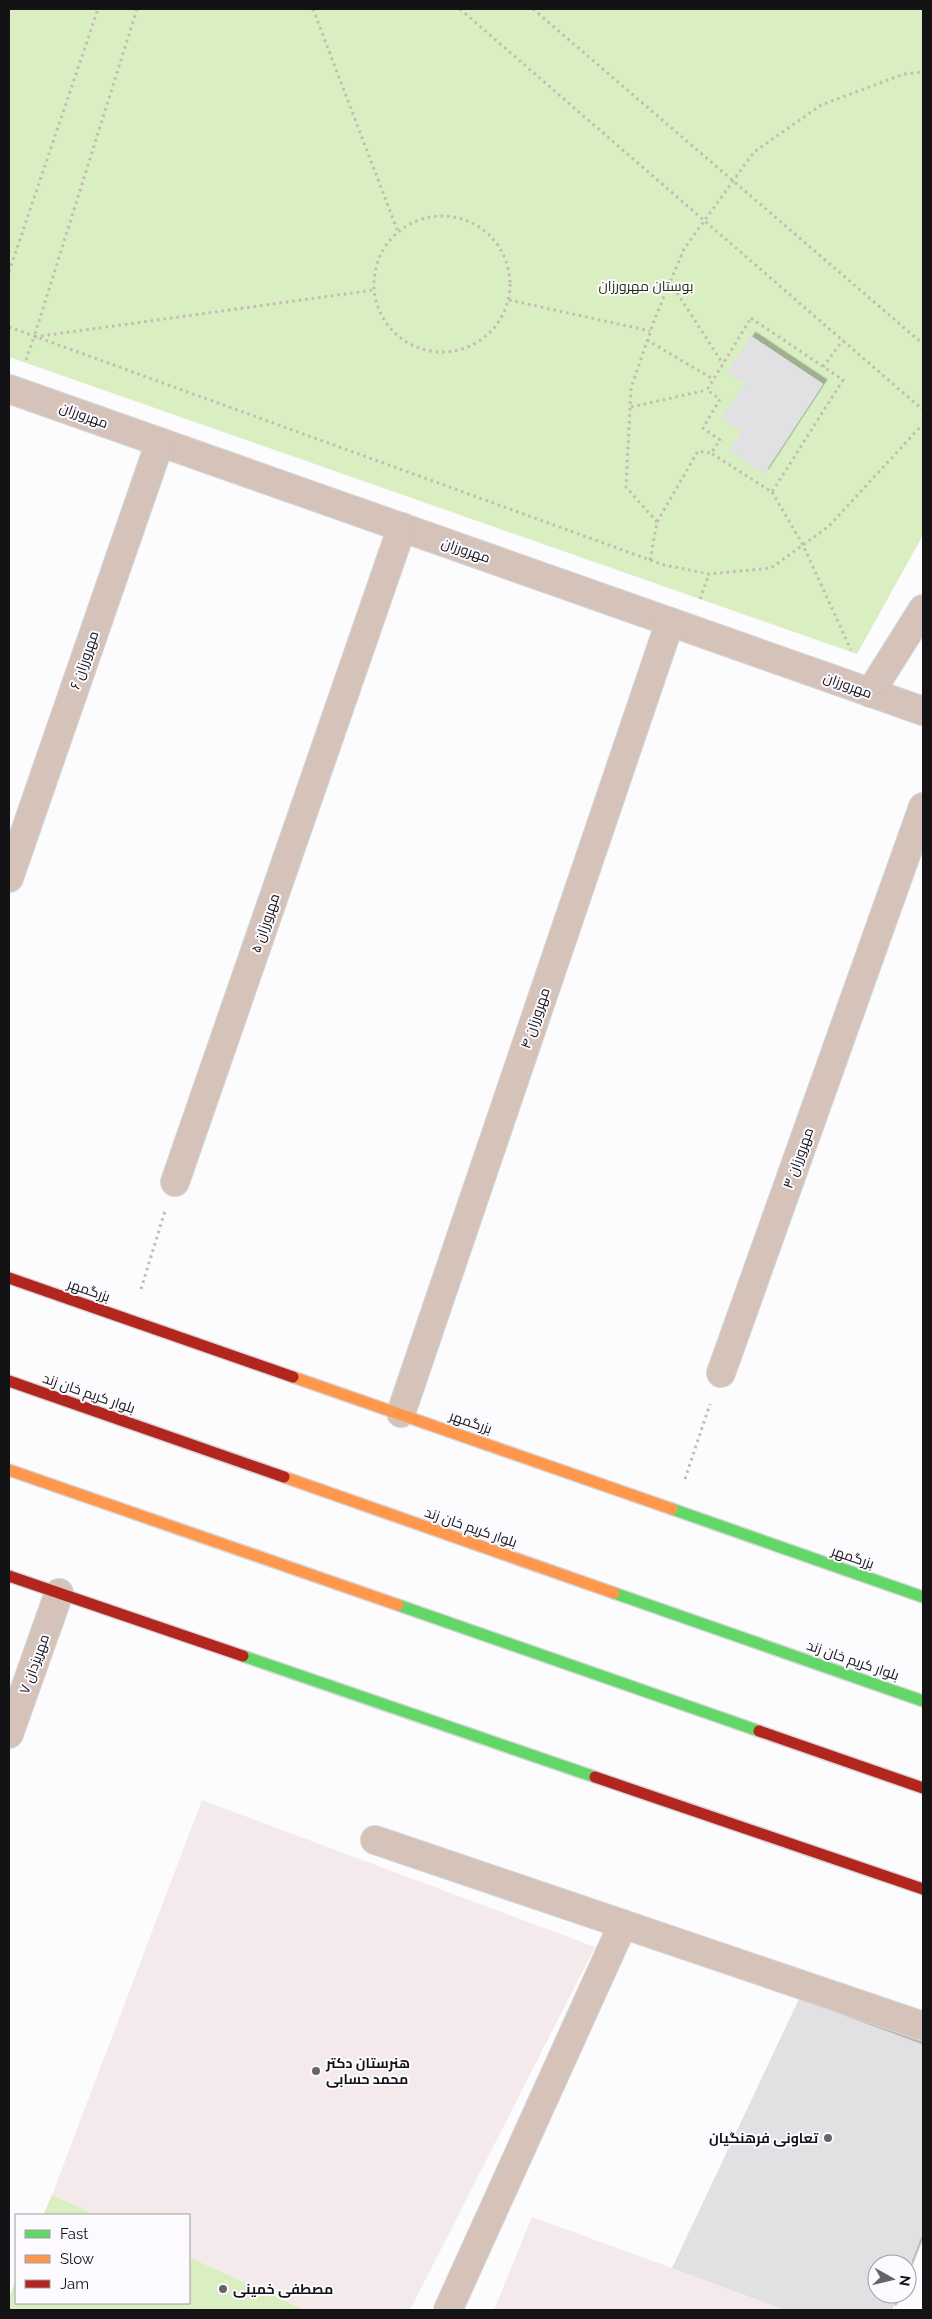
<svg xmlns="http://www.w3.org/2000/svg" width="932" height="2319" font-family="Raleway,Cairo,sans-serif">
<defs>
<filter id="shadow"><feDropShadow dx="4.5" dy="-4.5" stdDeviation="0" flood-color="#0004"/></filter>
</defs>
<rect width="100%" height="100%" fill="#fcfbfd"/>
<g fill="#f4eaeb">
<path d="M202 1800 595 1947 410 2310H305L189 2257V2215H96L52 2195Z"/>
<path d="M532 2217 672 2268 785 2310H494Z"/>
</g>
<g fill="#daefc1">
<path d="M9 9H923V535L857 654 9 357Z"/>
<path d="M52 2195 96 2215H43Z"/>
<path d="M189 2257 305 2310H9V2298L16 2280V2303H189Z"/>
</g>
<g fill="#e1e0e3" filter="url(#shadow)">
<path d="M751 336 823 384 764 474 729 451 742 431 721 418 745 383 728 372Z"/>
<path d="M799 1999 923 2045V2232L907 2272V2264H877V2294H899L892 2310H785L672 2268Z"/>
</g>
<g fill="none" stroke-linecap="round" stroke-linejoin="round">
<g stroke="#d7d6d8" stroke-width="30">
<g id="street">
<path d="M9 389 923 711"/>
<path d="M870 693 923 609"/>
<path d="M9 878 160 442"/>
<path d="M175 1182 402 527"/>
<path d="M721 1373 923 807"/>
<path d="M401 1413 670 622"/>
<path d="M9 1734 59 1593"/>
<path d="M375 1840 923 2026"/>
<path d="M448 2310 623 1924"/>
</g>
</g>
<g stroke="#d7d6d8" stroke-width="14">
<g id="fast">
<path d="M672 1509 923 1597"/>
<path d="M614 1593 923 1701"/>
<path d="M398 1605 759 1731"/>
<path d="M243 1656 595 1777"/>
</g>
</g>
<g stroke="#d7d6d8" stroke-width="14">
<g id="slow">
<path d="M293 1377 672 1509"/>
<path d="M9 1470 398 1605"/>
<path d="M284 1477 614 1593"/>
</g>
</g>
<g stroke="#d7d6d8" stroke-width="14">
<g id="jam">
<path d="M9 1278 293 1377"/>
<path d="M9 1381 284 1477"/>
<path d="M9 1576 243 1656"/>
<path d="M759 1731 923 1788"/>
<path d="M595 1777 923 1889"/>
</g>
</g>
<g stroke="#c5bab5" stroke-width="3" stroke-dasharray="2.5 4" stroke-linecap="butt">
<path d="M137 9 34 337 374 290"/>
<path d="M313 9 398 232"/>
<path d="M460 9 923 410"/>
<path d="M533 9 923 344"/>
<circle cx="442" cy="284" r="68"/>
<path d="M9 272 98 9"/>
<path d="M670 282 723 364"/>
<path d="M509 300 650 331"/>
<path d="M751 318 843 380 772 492 711 453 720 440 703 428 720 399 707 390Z"/>
<path d="M9 327 664 565 709 574 771 568 828 527 923 424"/>
<path d="M647 340 713 379"/>
<path d="M26 360 34 337"/>
<path d="M823 367 843 340"/>
<path d="M631 407 707 390"/>
<path d="M772 492 803 545 851 650"/>
<path d="M657 522 626 487 631 388 655 318 684 249 754 152 821 105 904 74 923 72"/>
<path d="M650 560 657 522 698 451 711 453"/>
<path d="M700 599 709 574"/>
<path d="M141 1289 165 1211"/>
<path d="M685 1479 710 1404"/>
</g>
<use href="#street" stroke="#d5c3ba" stroke-width="28"/>
<use href="#fast" stroke="#63d668" stroke-width="11"/>
<use href="#slow" stroke="#ff974d" stroke-width="11"/>
<use href="#jam" stroke="#b3261e" stroke-width="11"/>
</g>
<g fill="#656466" stroke="#fcfafe" stroke-width="2">
<circle cx="316" cy="2071" r="5"/>
<circle cx="828" cy="2138" r="5"/>
<circle cx="223" cy="2289" r="5"/>
</g>
<g text-anchor="middle" stroke-width="4" stroke-linejoin="round" paint-order="stroke">
<g font-size="14" fill="#22310e" stroke="#fcfafe">
<text x="646" y="291">بوستان مهرورزان</text>
</g>
<g font-size="14" fill="#131215" stroke="#fcfafe">
<text transform="translate(84 415) rotate(20)" y="5">مهرورزان</text>
<text transform="translate(466 550) rotate(19)" y="5">مهرورزان</text>
<text transform="translate(84 660) rotate(-71)" y="5">مهرورزان ۶</text>
<text transform="translate(848 685) rotate(20)" y="5">مهرورزان</text>
<text transform="translate(265 923) rotate(-71)" y="5">مهرورزان ۵</text>
<text transform="translate(535 1018) rotate(-71)" y="5">مهرورزان ۴</text>
<text transform="translate(798 1158) rotate(-70)" y="5">مهرورزان ۳</text>
<text transform="translate(89 1290) rotate(19)" y="5">بزرگمهر</text>
<text transform="translate(89 1393) rotate(19)" y="5">بلوار کریم خان زند</text>
<text transform="translate(471 1422) rotate(19)" y="5">بزرگمهر</text>
<text transform="translate(471 1527) rotate(19)" y="5">بلوار کریم خان زند</text>
<text transform="translate(853 1557) rotate(19)" y="5">بزرگمهر</text>
<text transform="translate(853 1660) rotate(19)" y="5">بلوار کریم خان زند</text>
<text transform="translate(34 1664) rotate(-70)" y="5">مهریزدان ۷</text>
</g>
<g font-size="14" font-weight="bold" fill="#131215" stroke="#fcfafe" text-anchor="start">
<text x="326" y="2068">هنرستان دکتر<tspan x="326" dy="16">محمد حسابی</tspan></text>
<text x="818" y="2143" text-anchor="end">تعاونی فرهنگیان</text>
<text x="233" y="2294">مصطفی خمینی</text>
</g>
</g>
<rect width="932" height="2319" fill="none" stroke="#131215" stroke-width="20"/>
<rect x="15" y="2214" width="175" height="90" fill="#fcfafe" stroke="#9f9da1"/>
<rect x="25" y="2230" width="25" height="8" fill="#63d668" stroke="#9f9da1"/>
<text x="60" y="2239" font-size="15" fill="#131215">Fast</text>
<rect x="25" y="2255" width="25" height="8" fill="#ff974d" stroke="#9f9da1"/>
<text x="60" y="2264" font-size="15" fill="#131215">Slow</text>
<rect x="25" y="2280" width="25" height="8" fill="#b3261e" stroke="#9f9da1"/>
<text x="60" y="2289" font-size="15" fill="#131215">Jam</text>
<g transform="translate(892 2279) rotate(98)"><circle r="24" fill="#fcfafe" stroke="#9f9da1"/>
<path d="M0-4L9 19L0 12L-9 19Z" fill="#656466"/>
<text y="-8" font-size="14" font-weight="bold" text-anchor="middle" fill="#131215">N</text>
</g>
</svg>
